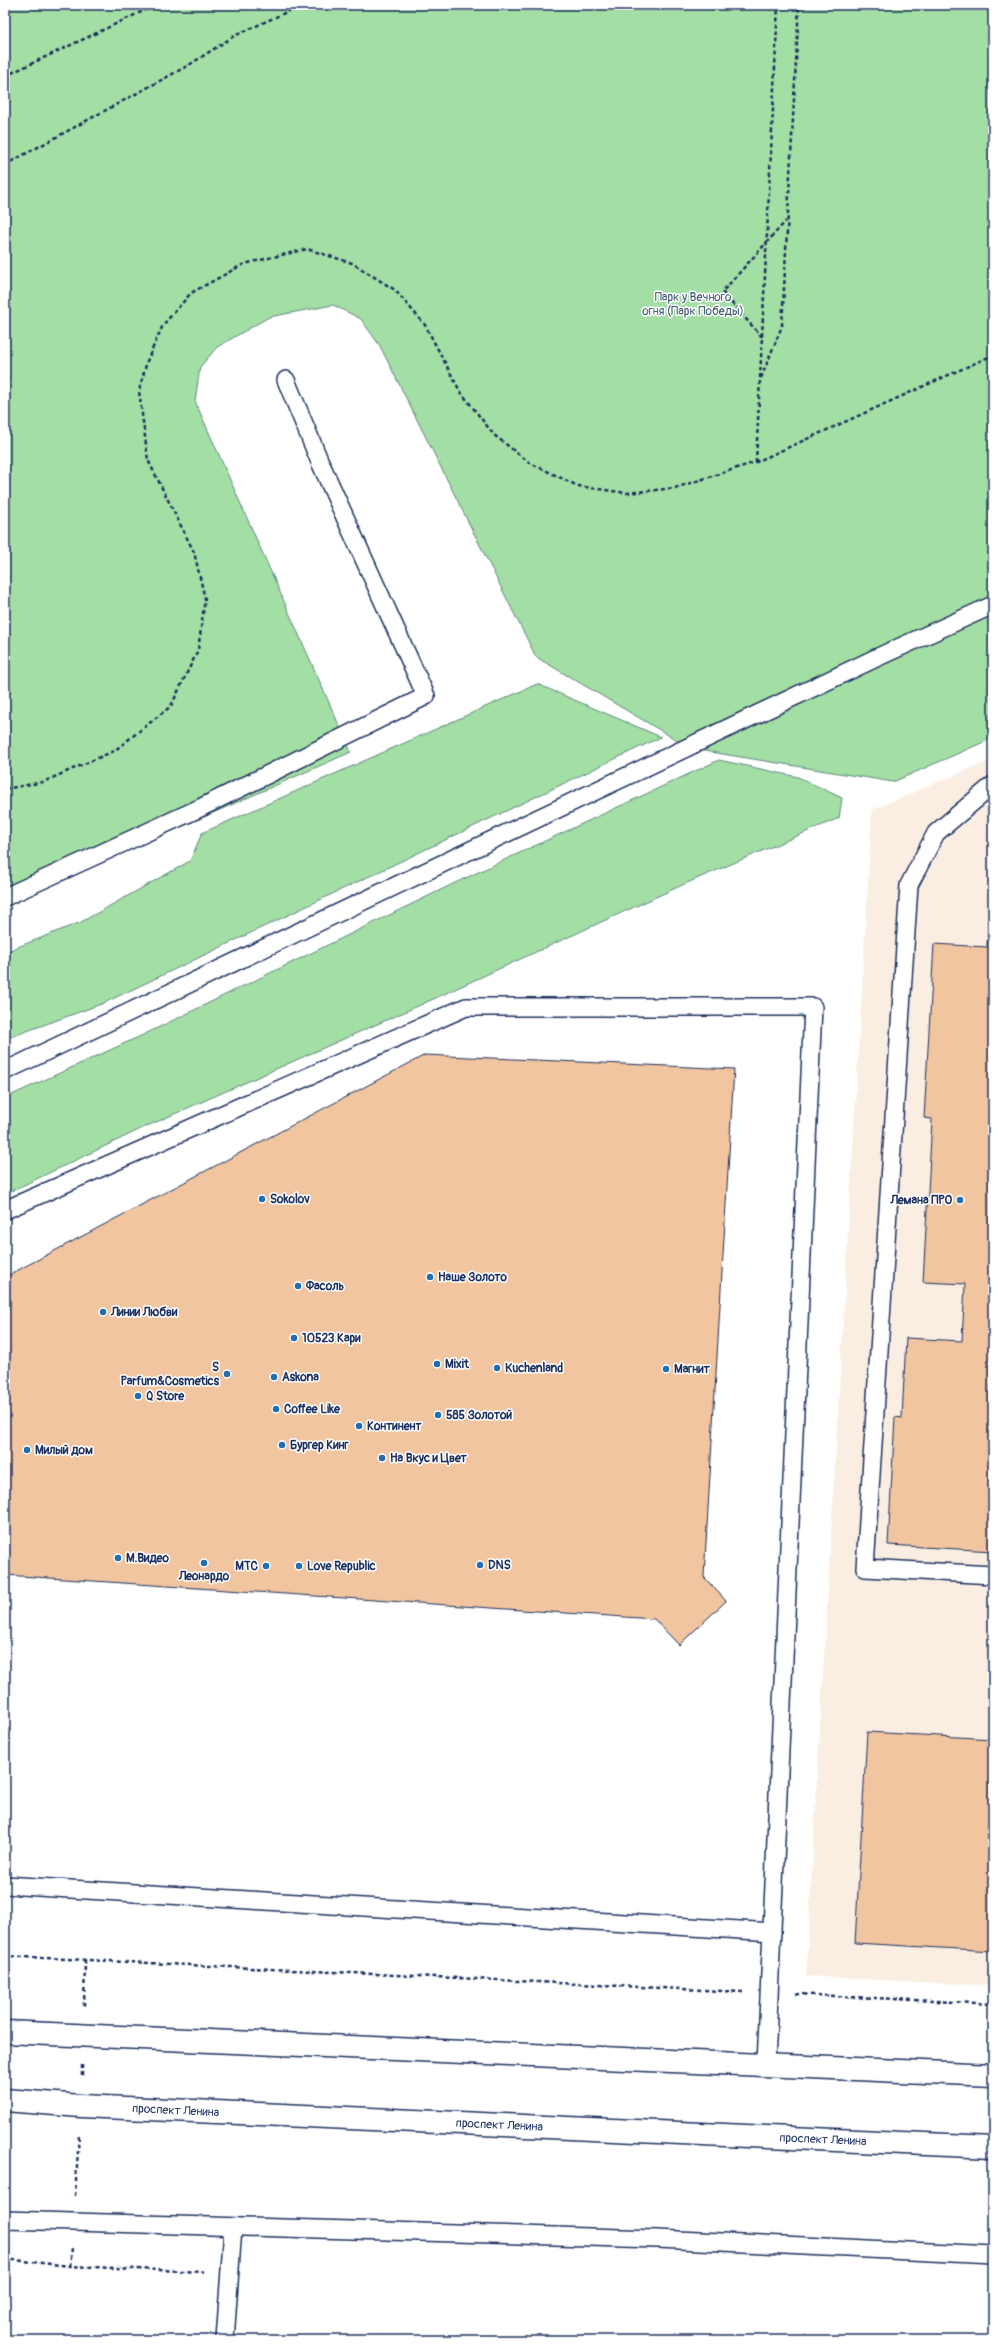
<svg xmlns="http://www.w3.org/2000/svg" width="998" height="2345" font-family="Pangolin,sans-serif">
<rect width="100%" height="100%" fill="#fff"/>
<filter id="ink" filterUnits="userSpaceOnUse"><feTurbulence type="fractalNoise" baseFrequency=".025" numOctaves="2"/><feDisplacementMap in="SourceGraphic" scale="8" xChannelSelector="R" yChannelSelector="G"/><feConvolveMatrix kernelMatrix="1 2 1 2 8 2 1 2 1" color-interpolation-filters="sRGB"/></filter>
<g filter="url(#ink)">
<path fill="#faeee2" d="M993 759V1986L806 1976 872 810Z"/>
<g fill="#a3dea4" stroke="#5f8681">
<path d="M5 5H993V738L893 782 692 749 536 657 380 346 361 319 333 305 269 317 217 347 200 367 195 401 351 752 5 905Z"/>
<path d="M537 684 661 737 104 1003 5 1039V952L81 922 190 861 202 833Z"/>
<path d="M719 760 798 777 842 798 839 818 680 886 418 1006 145 1127 5 1194V1098L145 1034 457 882Z"/>
</g>
<g fill="#f0c59f" stroke="#1b2f5e">
<path d="M993 843V1551L888 1545 895 1417 902 1418 906 1338 962 1341 965 1284 923 1282 932 1119 924 1118 934 944 987 947Z"/>
<path d="M425 1055 734 1069 704 1577 726 1601 679 1645 654 1619 5 1575V1277Z"/>
<path d="M867 1732 993 1739V1951L855 1943Z"/>
</g>
<g fill="none" stroke-linecap="round" stroke-linejoin="round">
<g stroke="#1b2f5e" stroke-width="20">
<g id="service">
<path d="M993 785 936 833 909 885 865 1568 993 1575"/>
<path d="M5 897 200 808 426 696 320 462 286 380"/>
<path d="M5 1071 878 657 993 605"/>
<path d="M5 1210 466 1007H813L766 2064"/>
<path d="M5 1885 772 1932"/>
<path d="M5 2220 657 2239 993 2255"/>
<path d="M225 2340 233 2227"/>
</g>
</g>
<g stroke="#1b2f5e" stroke-width="25">
<g id="secondary">
<path d="M5 2032 993 2075"/>
<path id="s1" d="M5 2100 81 2106 993 2147"/>
</g>
</g>
<g stroke="#1b2f5e" stroke-width="2.5" stroke-dasharray="4 3" stroke-linecap="butt">
<path d="M5 76 156 5"/>
<path d="M5 134 8 164 5 168"/>
<path d="M5 165 189 65 234 36 302 5"/>
<path d="M762 337 722 292 786 221"/>
<path d="M761 378 782 326 799 5"/>
<path d="M756 462 778 5"/>
<path d="M5 789 43 782 114 751 171 706 198 650 205 599 194 552 148 460 139 391 147 361 163 325 191 293 244 264 307 249 352 263 395 290 425 325 460 391 494 435 530 463 578 486 627 493 675 488 756 462 993 355"/>
<path d="M5 1956 743 1992"/>
<path d="M796 1994 993 2004"/>
<path d="M84 2006 85 1959"/>
<path d="M82 2076V2065"/>
<path d="M75 2196 79 2135"/>
<path d="M5 2259 70 2266 204 2272"/>
<path d="M70 2266 72 2248"/>
</g>
<use href="#service" stroke="#fff" stroke-width="17"/>
<use href="#secondary" stroke="#fff" stroke-width="22"/>
</g>
</g>
<g fill="#1f6fb2" stroke="#fff" stroke-width="1.5">
<circle cx="262" cy="1199" r="4"/>
<circle cx="960" cy="1200" r="4"/>
<circle cx="430" cy="1277" r="4"/>
<circle cx="298" cy="1286" r="4"/>
<circle cx="103" cy="1312" r="4"/>
<circle cx="294" cy="1338" r="4"/>
<circle cx="437" cy="1364" r="4"/>
<circle cx="497" cy="1368" r="4"/>
<circle cx="666" cy="1369" r="4"/>
<circle cx="227" cy="1374" r="4"/>
<circle cx="274" cy="1377" r="4"/>
<circle cx="138" cy="1396" r="4"/>
<circle cx="276" cy="1409" r="4"/>
<circle cx="438" cy="1415" r="4"/>
<circle cx="359" cy="1426" r="4"/>
<circle cx="282" cy="1445" r="4"/>
<circle cx="27" cy="1450" r="4"/>
<circle cx="382" cy="1458" r="4"/>
<circle cx="118" cy="1558" r="4"/>
<circle cx="204" cy="1563" r="4"/>
<circle cx="480" cy="1565" r="4"/>
<circle cx="266" cy="1566" r="4"/>
<circle cx="299" cy="1566" r="4"/>
</g>
<g text-anchor="middle" stroke-width="3" stroke-linejoin="round" paint-order="stroke">
<g font-size="12" fill="#3d5b70" stroke="#fff">
<text x="693" y="301">Парк у Вечного<tspan x="693" dy="14">огня (Парк Победы)</tspan></text>
</g>
<g font-size="12" font-weight="bold" fill="#1b2f5e" stroke="#fff" text-anchor="start">
<text x="270" y="1203">Sokolov</text>
<text x="952" y="1204" text-anchor="end">Лемана ПРО</text>
<text x="438" y="1281">Наше Золото</text>
<text x="306" y="1290">Фасоль</text>
<text x="111" y="1316">Линии Любви</text>
<text x="302" y="1342">10523 Кари</text>
<text x="445" y="1368">Mixit</text>
<text x="219" y="1371" text-anchor="end">S<tspan x="219" dy="14">Parfum&amp;Cosmetics</tspan></text>
<text x="505" y="1372">Kuchenland</text>
<text x="674" y="1373">Магнит</text>
<text x="282" y="1381">Askona</text>
<text x="146" y="1400">Q Store</text>
<text x="284" y="1413">Coffee Like</text>
<text x="446" y="1419">585 Золотой</text>
<text x="367" y="1430">Континент</text>
<text x="290" y="1449">Бургер Кинг</text>
<text x="35" y="1454">Милый дом</text>
<text x="390" y="1462">На Вкус и Цвет</text>
<text x="126" y="1562">М.Видео</text>
<text x="488" y="1569">DNS</text>
<text x="258" y="1570" text-anchor="end">МТС</text>
<text x="307" y="1570">Love Republic</text>
<text x="204" y="1580" text-anchor="middle">Леонардо</text>
</g>
<g font-size="12" fill="#1b2f5e" stroke="#fff">
<text dy="4" stroke="none"><textPath href="#s1" startOffset="171">проспект Ленина</textPath></text>
<text dy="4" stroke="none"><textPath href="#s1" startOffset="495">проспект Ленина</textPath></text>
<text dy="4" stroke="none"><textPath href="#s1" startOffset="819">проспект Ленина</textPath></text>
</g>
</g>
<rect width="998" height="2345" fill="none" stroke="#fff" stroke-width="20"/>
<rect x="10" y="10" width="978" height="2325" fill="none" stroke="#1b2f5e" stroke-width="1.5" filter="url(#ink)"/>
</svg>
